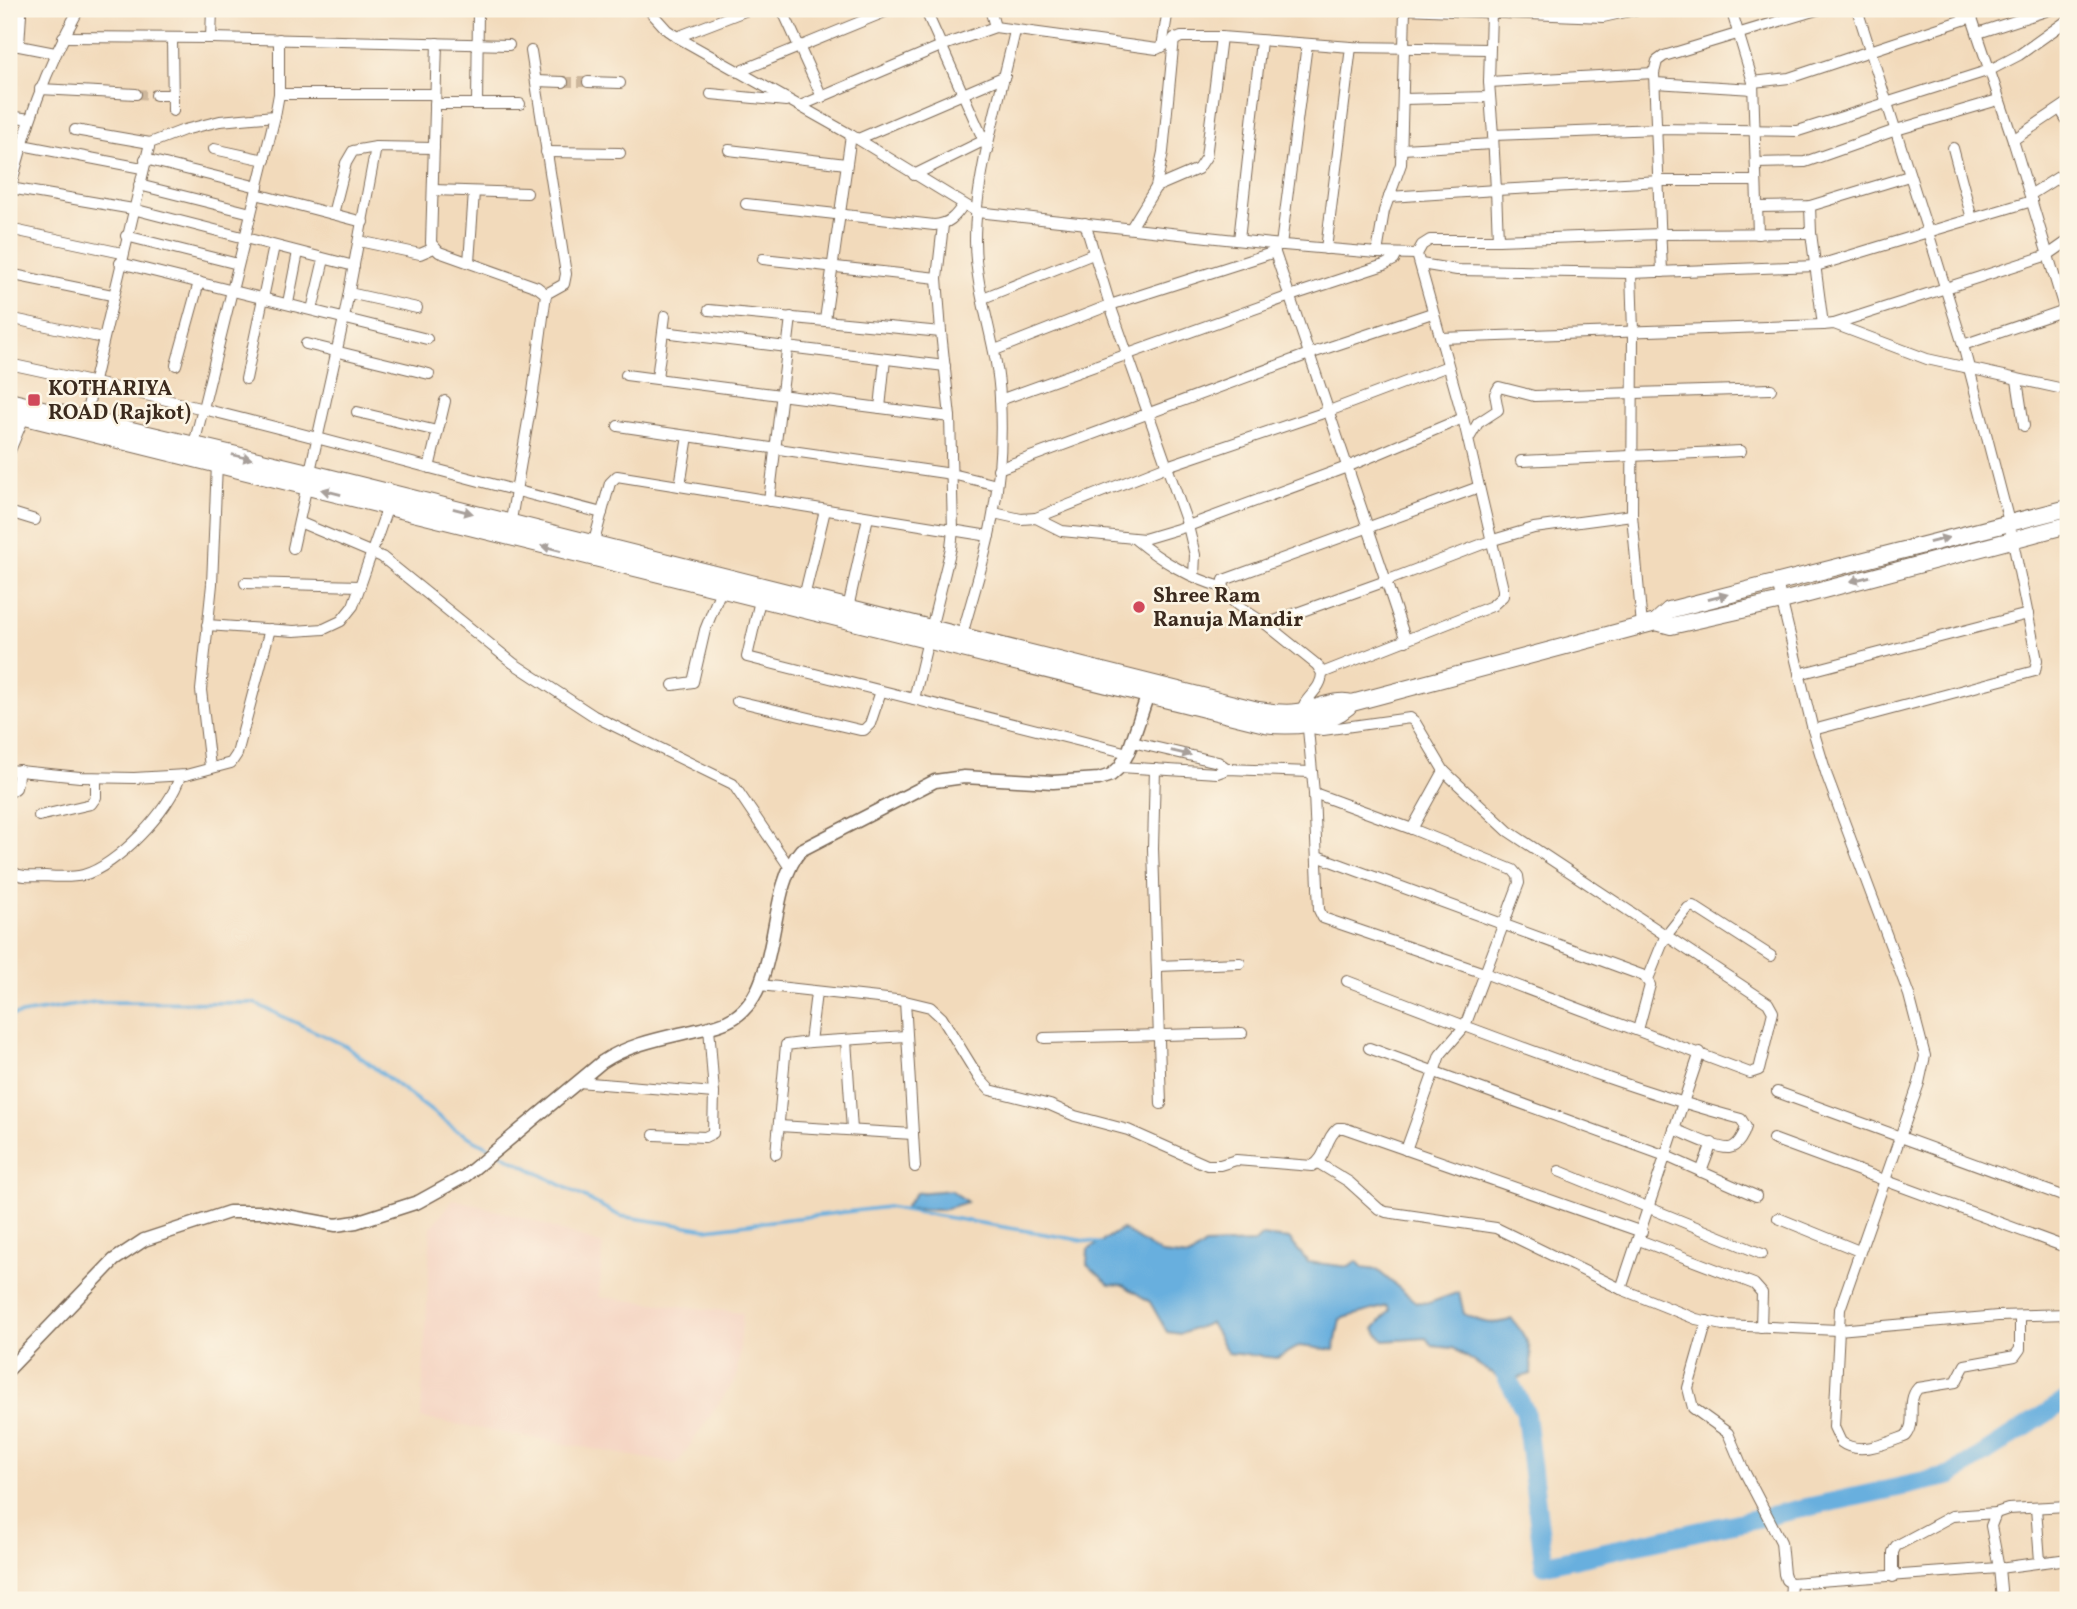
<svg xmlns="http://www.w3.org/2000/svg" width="2077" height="1609" font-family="Vollkorn,serif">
<rect width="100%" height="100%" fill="#fcf5e5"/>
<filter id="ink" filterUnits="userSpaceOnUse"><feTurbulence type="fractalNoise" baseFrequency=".0143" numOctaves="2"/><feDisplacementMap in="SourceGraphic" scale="14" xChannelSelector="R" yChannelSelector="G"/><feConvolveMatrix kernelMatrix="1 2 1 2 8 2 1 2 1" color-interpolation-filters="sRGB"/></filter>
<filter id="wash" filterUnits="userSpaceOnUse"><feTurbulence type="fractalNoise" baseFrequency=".00686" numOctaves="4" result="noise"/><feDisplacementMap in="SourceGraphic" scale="28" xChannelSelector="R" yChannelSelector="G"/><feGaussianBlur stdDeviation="1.57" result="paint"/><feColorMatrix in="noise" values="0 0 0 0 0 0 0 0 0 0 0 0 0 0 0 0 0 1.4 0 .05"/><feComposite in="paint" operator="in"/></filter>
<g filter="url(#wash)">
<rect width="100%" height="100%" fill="#f2dabb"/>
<path fill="#f4d3c1" d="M454 1199 525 1218 603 1245 599 1297 743 1313 737 1377 677 1464 421 1418 431 1227Z"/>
<g fill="#67afde" stroke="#516c7e" stroke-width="2">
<path d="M951 1190 967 1202 942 1210 904 1209 916 1193Z"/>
<path d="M1122 1229 1162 1254 1189 1257 1205 1245 1254 1243 1261 1236 1289 1239 1308 1262 1349 1267 1357 1261 1363 1268 1377 1270 1416 1302 1429 1303 1459 1292 1464 1314C1482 1323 1493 1326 1512 1319 1527 1338 1533 1348 1531 1374L1505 1382 1453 1348 1432 1346 1426 1338 1384 1341 1374 1329 1390 1310 1387 1306 1340 1319 1334 1350 1299 1346 1277 1358 1228 1353 1210 1323 1181 1334 1167 1332 1150 1302 1123 1285 1109 1284 1087 1264 1088 1250Z"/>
</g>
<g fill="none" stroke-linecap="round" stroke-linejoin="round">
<g stroke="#67afde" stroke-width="3.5">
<path d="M9 1016 95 1002 254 1003 346 1046 456 1130 492 1149"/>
<path d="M498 1152 620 1216 707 1229 887 1207 1103 1244"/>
</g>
<path stroke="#67afde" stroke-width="19" d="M1496 1357 1525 1411 1544 1565 1950 1476 2068 1399"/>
</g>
</g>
<g filter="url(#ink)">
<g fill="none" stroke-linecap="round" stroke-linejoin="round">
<g stroke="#cdb79c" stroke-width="10" stroke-dasharray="10 5" stroke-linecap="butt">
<path d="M563 82H588"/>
<path d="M136 94 156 95"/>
</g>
<g stroke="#7b6855" stroke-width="12">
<g id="minor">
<path d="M16 9 21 14 19 46"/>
<path d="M590 9 591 11"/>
<path d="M648 9 667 30 677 37 851 135 977 212 1272 244 1377 253 1417 254"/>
<path d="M782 9 822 97"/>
<path d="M925 9 988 150"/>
<path d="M990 9 995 27"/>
<path d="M1405 9 1603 17 1639 9"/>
<path d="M1731 9 1753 82 1758 234"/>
<path d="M1969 9 2013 140 2068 321"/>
<path d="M1491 12 1489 82 1493 135 1658 129 1798 131 1990 70 2019 55 2068 20"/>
<path d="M1978 33 2052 9"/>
<path d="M63 37 211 38 509 45"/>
<path d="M677 37 750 9"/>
<path d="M172 38 173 111"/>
<path d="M211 38 212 9"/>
<path d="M437 43 431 243 439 252 537 287 546 294 533 392 510 526"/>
<path d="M9 44 55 53"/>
<path d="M1162 47 1168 9"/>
<path d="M531 51 566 274 564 284 546 294"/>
<path d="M738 72 892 9"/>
<path d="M536 81 563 82"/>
<path d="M588 82 620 83"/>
<path d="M1489 82 1654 73"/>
<path d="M1753 82 1789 78 1972 17"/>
<path d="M1655 83 1753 89"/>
<path d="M40 89 136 94"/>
<path d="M279 94H435"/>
<path d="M711 94 786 101"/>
<path d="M156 95H173"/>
<path d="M1403 99 1490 97"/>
<path d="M435 104H520"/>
<path d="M477 104 478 9"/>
<path d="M800 106 941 46 995 27 1157 49 1181 37H1221L1351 47 1488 49"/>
<path d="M2060 109 2068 122"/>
<path d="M9 116 30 119"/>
<path d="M75 130 150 143"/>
<path d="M1493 135 1496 190 1660 181H1756"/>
<path d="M858 139 1005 76"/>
<path d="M2013 140 2068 103"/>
<path d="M22 145 142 168"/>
<path d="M1953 148 1972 219"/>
<path d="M214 149 265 160"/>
<path d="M1402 149 1493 144"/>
<path d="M729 150 846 164"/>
<path d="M546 152 620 153"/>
<path d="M145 159 258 187"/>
<path d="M1756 163 1805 162 1896 130 1998 100"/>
<path d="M914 175 983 141"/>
<path d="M139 185 251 213"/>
<path d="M1156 187 1198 169 1206 157 1221 37"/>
<path d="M10 188 133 209 354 266"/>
<path d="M433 190 527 193"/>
<path d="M256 194 363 222"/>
<path d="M9 195C25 128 45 69 79 9"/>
<path d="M2030 195 2068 171"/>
<path d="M1389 197 1496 190 1498 240 1661 234 1811 233"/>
<path d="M746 204 934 225C949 224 955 217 963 205"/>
<path d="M1810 206 1811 233 1823 325 1834 324 1927 359 2068 390"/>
<path d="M1758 207 1810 206 1909 176"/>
<path d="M333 214 346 163 353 151 376 147 434 148"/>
<path d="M1085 223 1110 305 1188 526 1195 555 1194 576"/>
<path d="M1131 228 1156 187 1163 152 1174 38"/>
<path d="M9 229 122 253"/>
<path d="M126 236 238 264"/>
<path d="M1239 240 1261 41"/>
<path d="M359 241 420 254 434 248"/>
<path d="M1272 244 1386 581 1493 540 1534 528 1632 515"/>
<path d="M1281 245 1307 44"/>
<path d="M1326 249 1351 47"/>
<path d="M1377 253 1384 211 1401 164 1405 9"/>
<path d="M763 259 937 278"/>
<path d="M469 262 474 192"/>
<path d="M120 263 427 339"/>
<path d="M1421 264 1457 270 1631 273 1816 266 1928 232 1857 9"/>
<path d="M1662 272 1654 73 1657 61 1664 56 1820 9"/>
<path d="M1631 273 1633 331 1632 515 1642 626"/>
<path d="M9 274 112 295"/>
<path d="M349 293 417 308"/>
<path d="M983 298 1093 254"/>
<path d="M288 303 298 252"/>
<path d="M312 310 324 259"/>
<path d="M709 310 941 332"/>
<path d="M9 318 103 338"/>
<path d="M825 320 851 135"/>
<path d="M1834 324 2048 255 2068 241"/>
<path d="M663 332 945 366"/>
<path d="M1441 338 1823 325"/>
<path d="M306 344 429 374"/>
<path d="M1963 345 1928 232 2032 201"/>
<path d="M995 350 1110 305 1275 252"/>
<path d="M9 364C208 406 404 462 602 513"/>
<path d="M176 365 199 282"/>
<path d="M626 375 950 417"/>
<path d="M657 378 665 316"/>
<path d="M246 379 274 246"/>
<path d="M2017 380 2024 426"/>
<path d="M1000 400 1290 296 1384 265 1394 260 1397 254"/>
<path d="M880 408 885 359"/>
<path d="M357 412 437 431"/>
<path d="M85 419 150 143 184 130 220 121 275 116"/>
<path d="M618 426 952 474 997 485"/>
<path d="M1468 440 1478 423 1498 410 1495 394 1499 387 1534 396 1771 389"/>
<path d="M193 449 275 116 279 94V39"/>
<path d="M9 453 24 417"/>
<path d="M1521 461 1741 451"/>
<path d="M429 468 445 401"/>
<path d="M998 469 1309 354 1432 313"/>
<path d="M680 486 688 436"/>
<path d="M769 501 791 317"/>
<path d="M9 512 35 520"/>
<path d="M994 513 1021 519 1036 518 1062 531 1144 539 1188 526 1347 467 1463 418"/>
<path d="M1036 518 1167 466 1329 411 1448 366"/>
<path d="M299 522 382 557 513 663 594 716 733 784 790 868"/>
<path d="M1136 540C1160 560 1192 579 1222 587"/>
<path d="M593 545 610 483 617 476 989 536"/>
<path d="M293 548 344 318 376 147"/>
<path d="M1777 582 1813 730 1827 776 1909 995 1925 1056 1919 1083 1840 1309 1834 1427 1841 1442C1859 1456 1887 1443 1906 1436 1918 1422 1905 1402 1918 1388L1956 1382 1965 1365 2015 1356 2020 1349V1316"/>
<path d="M245 583 360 586"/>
<path d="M804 597 825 510"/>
<path d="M760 600 747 657 1128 753"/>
<path d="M848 608 868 517"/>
<path d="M1266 624C1252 614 1219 599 1224 580L1479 487"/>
<path d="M207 625 294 631 324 629 341 621 353 606 388 506"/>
<path d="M931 629 951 548 953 530 950 417 941 332 937 278 943 225"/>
<path d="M961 639C972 598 986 557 993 515 1000 478 1002 436 1000 398 998 345 975 294 975 240 975 176 1001 95 1015 31"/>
<path d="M1322 673 1492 606 1503 596V589L1463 418 1417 254 1422 245 1430 240H1498"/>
<path d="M1799 674 2028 614"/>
<path d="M673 685 693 682 705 630 721 590"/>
<path d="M914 699 928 640"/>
<path d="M737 701 860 730H864L870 724 881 691"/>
<path d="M1301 714C1303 697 1322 691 1322 673L1317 665 1266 624 1386 581 1406 641"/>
<path d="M1306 727 1323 730 1410 718 1415 722 1444 771 1508 831 1768 1003 1773 1012 1759 1070 1750 1073 1484 973 1323 918 1319 910 1314 793 1308 729"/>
<path d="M1813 730 2035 671 2037 660 2009 522 1963 345 2068 309"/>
<path d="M1132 742 1218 762 1228 769"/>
<path d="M210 767 201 690 212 584 217 464"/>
<path d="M1120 767 1217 773 1228 769 1311 772"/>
<path d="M1155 769 1153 848 1161 1104"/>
<path d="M9 770 80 777 134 778 186 775 231 763 237 754 270 629"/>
<path d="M1444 771 1412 829 1513 870 1518 876 1519 883 1465 1026C1556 1060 1647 1094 1741 1119L1746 1127C1744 1134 1738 1147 1729 1148 1716 1149 1687 1134 1674 1129"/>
<path d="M9 793 16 788 19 770"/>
<path d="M1314 793 1412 829"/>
<path d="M39 816 91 804 96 797V778"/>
<path d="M1317 856 1644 976 1650 985 1638 1030"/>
<path d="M9 861 12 872C22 878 34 876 45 876 57 877 71 878 83 875 116 867 171 809 180 776"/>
<path d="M1157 966 1240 963"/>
<path d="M1648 979 1665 937 1688 908 1693 906 1771 956"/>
<path d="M1347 981 1465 1026 1440 1055 1406 1150"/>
<path d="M760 985 905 1001 930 1007 942 1018 979 1078 990 1090 1050 1105 1075 1116 1128 1130 1207 1165H1220L1236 1160 1312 1166C1327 1158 1325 1138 1338 1128H1344L1642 1232"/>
<path d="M905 1001 915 1167"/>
<path d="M1044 1038 1242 1033"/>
<path d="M846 1040 852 1130"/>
<path d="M810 1042 816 993"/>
<path d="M1369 1048 1666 1156 1756 1196"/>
<path d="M578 1082 714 1093"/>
<path d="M1777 1092 2068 1198"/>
<path d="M779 1126 913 1134"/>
<path d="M654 1135 705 1137 713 1133 714 1093 709 1027"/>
<path d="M1773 1139 2068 1248"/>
<path d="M776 1154 786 1045 810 1042 906 1036"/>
<path d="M1318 1163 1349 1182 1379 1209 1386 1212 1496 1228 1621 1289 1696 1319 1723 1325 1838 1330 1998 1316 2068 1314"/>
<path d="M1559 1171 1762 1254"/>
<path d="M1701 1172 1712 1143"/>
<path d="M1778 1218 1859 1251"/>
<path d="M1639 1240 1754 1284 1762 1293 1761 1327"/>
<path d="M1621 1289 1700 1052"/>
<path d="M1707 1321 1688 1388 1693 1408 1728 1433 1744 1471 1781 1542 1784 1574 1786 1580 1791 1583 1999 1568 2068 1559"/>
<path d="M2036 1508 2040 1561"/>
<path d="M1996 1513 1991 1526 1999 1568 2002 1600"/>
<path d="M1893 1577V1552L1896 1546 1952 1516 1996 1513 2008 1509 2068 1506"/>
<path d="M1790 1600 1791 1583"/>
</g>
</g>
<g stroke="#7b6855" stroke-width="15">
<path id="tertiary" d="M9 1369 114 1260 144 1240 229 1212H265L336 1225 356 1222 418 1202 465 1176 602 1062C628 1045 658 1039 688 1032 704 1028 721 1026 735 1017 782 986 766 890 801 850L935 781 964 777 1053 782 1099 779 1111 775 1120 767 1128 753 1150 688"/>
</g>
<g stroke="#7b6855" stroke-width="18">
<g id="primary">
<path d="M9 401 308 472 1258 710C1271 712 1284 714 1297 712 1315 710 1335 698 1352 703L1656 622 1669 610 2068 508"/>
<path d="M9 413 1265 724C1291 728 1327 725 1348 707"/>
<path d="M1656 622 1671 626 1782 601 2068 525"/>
</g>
</g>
<use href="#minor" stroke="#fff" stroke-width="10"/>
<use href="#tertiary" stroke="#fff" stroke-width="12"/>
<use href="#primary" stroke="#fff" stroke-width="16"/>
</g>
<defs><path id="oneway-solid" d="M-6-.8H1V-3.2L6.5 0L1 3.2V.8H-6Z" transform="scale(1.75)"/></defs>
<g fill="#a79f9a">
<use href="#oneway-solid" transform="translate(242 457) rotate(13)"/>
<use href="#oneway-solid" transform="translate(331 492) rotate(-166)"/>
<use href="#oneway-solid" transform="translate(463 511) rotate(14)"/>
<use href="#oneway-solid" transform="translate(1939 540) rotate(-14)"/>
<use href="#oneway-solid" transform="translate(551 548) rotate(-166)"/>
<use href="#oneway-solid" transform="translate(1860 579) rotate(165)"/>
<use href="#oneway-solid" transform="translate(1718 597) rotate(-15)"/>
<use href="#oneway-solid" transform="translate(1181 753) rotate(13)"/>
</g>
</g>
<g fill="#d1495b" stroke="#fcf5e5" stroke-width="2.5">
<rect x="27" y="393" width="14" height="14" rx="3.5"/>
<circle cx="1139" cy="607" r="7"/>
</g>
<g text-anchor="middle" stroke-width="5" stroke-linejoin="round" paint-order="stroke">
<g font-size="21" font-weight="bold" fill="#3b2a1e" stroke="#fcf5e5" text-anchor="start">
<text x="48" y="395">KOTHARIYA<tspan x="48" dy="24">ROAD (Rajkot)</tspan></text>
<text x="1153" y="602">Shree Ram<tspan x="1153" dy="24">Ranuja Mandir</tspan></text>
</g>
</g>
<rect width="2077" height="1609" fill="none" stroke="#fcf5e5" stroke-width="35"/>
</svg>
